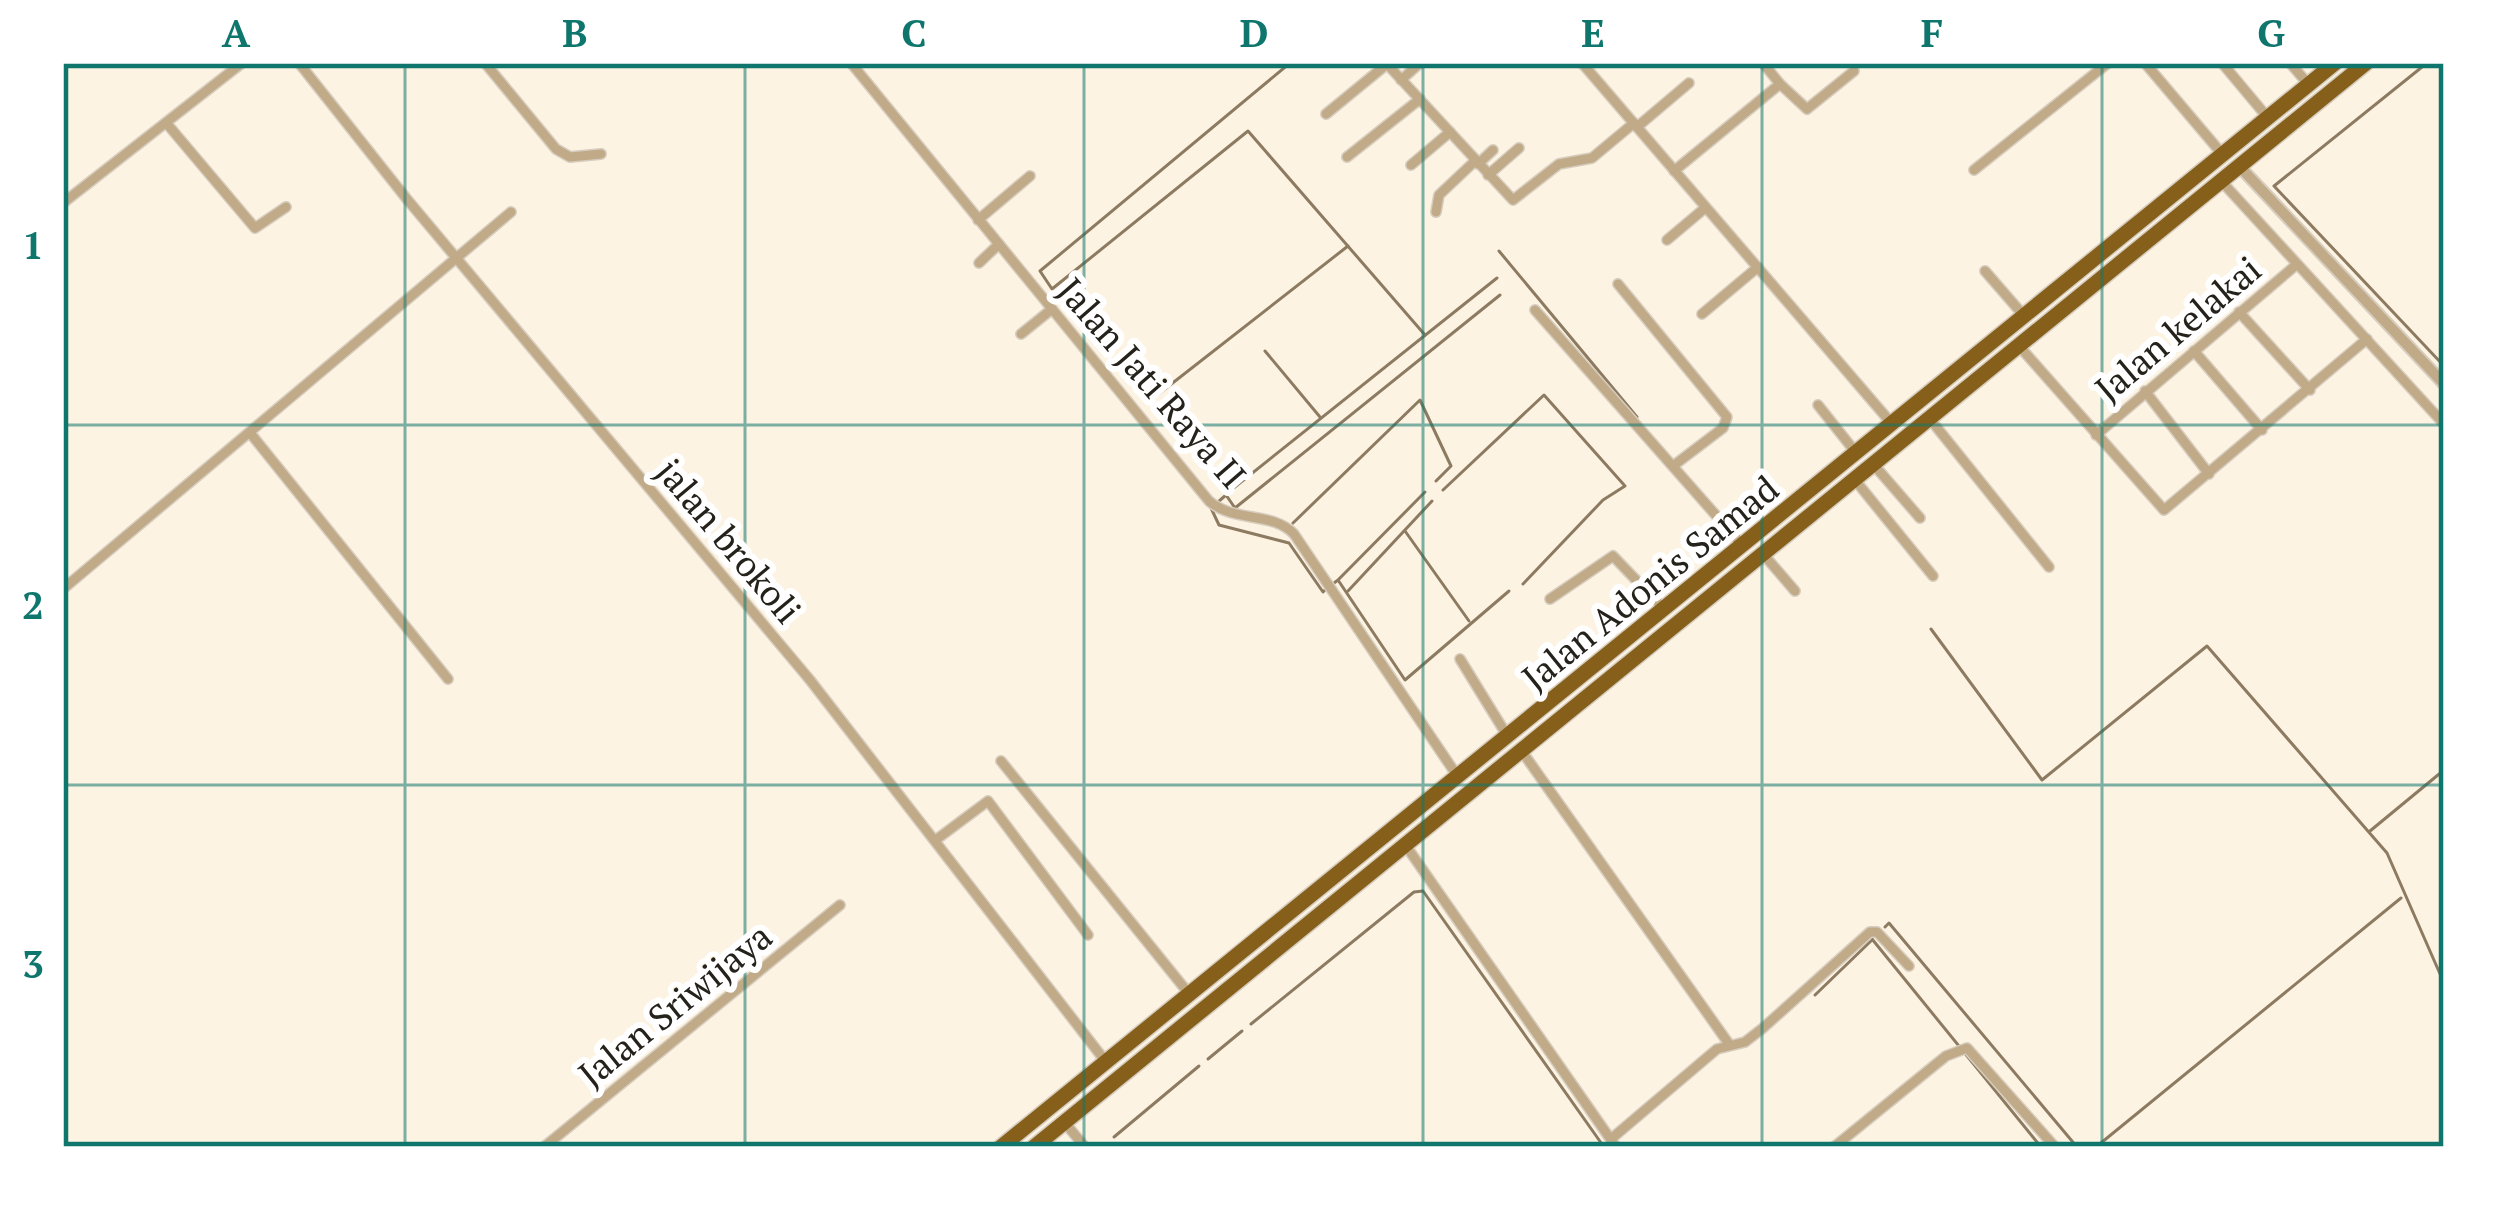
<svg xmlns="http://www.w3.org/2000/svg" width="2507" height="1210" font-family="'PT Serif',serif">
<rect width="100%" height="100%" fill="#fdf3e3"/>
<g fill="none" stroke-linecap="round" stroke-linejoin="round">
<g stroke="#8d7b61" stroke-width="3">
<path d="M1290 63 1040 271 1052 289 1248 131 1425 335"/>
<path d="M2427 63 2274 186 2444 366"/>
<path d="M1499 251 1637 417"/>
<path d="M1265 351 1320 417"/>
<path d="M1147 403 1348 246"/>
<path d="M1443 490 1544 395 1625 486 1603 500 1523 584"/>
<path d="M1226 494 1497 278"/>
<path d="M1218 502 1226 495 1235 508 1500 295"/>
<path d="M1211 508 1219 525 1289 543 1323 592 1326 589"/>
<path d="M1293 523 1420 400 1451 466 1436 481"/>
<path d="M1405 531 1469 621"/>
<path d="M1339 579 1425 492"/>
<path d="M1334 583 1338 580 1405 680 1509 591"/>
<path d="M1348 591 1432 501"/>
<path d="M1931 629 2042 780 2207 646 2387 853 2444 983"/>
<path d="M2370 831 2444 770"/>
<path d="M1885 927 1889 923 2077 1147"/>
<path d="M1872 939 2041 1147"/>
<path d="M1815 995 1872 940"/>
<path d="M1251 1024 1414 892 1423 891 1604 1147"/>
<path d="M1208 1059 1242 1031"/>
<path d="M1114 1137 1199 1066"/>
<path d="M2096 1147 2401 898"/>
</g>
<g stroke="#d6cdbf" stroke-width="12">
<g id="minor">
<path d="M299 63 406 198 810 680 1106 1062"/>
<path d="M485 63 556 149 570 157 601 154"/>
<path d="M851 63 1209 501C1234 523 1272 511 1294 534L1458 777"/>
<path d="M1386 63 1513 200 1559 164 1592 158 1634 123"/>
<path d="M1582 63 1893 425"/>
<path d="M1763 63 1780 84"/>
<path d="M2145 63 2223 155"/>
<path d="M2222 63 2268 118"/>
<path d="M2290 63 2309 85"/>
<path d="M1401 80 1420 63"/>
<path d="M1326 114 1387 64"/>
<path d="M168 125 255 228 286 207"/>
<path d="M1637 127 1689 83"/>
<path d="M1347 157 1420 99"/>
<path d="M1478 164 1493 150"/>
<path d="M1411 165 1450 132"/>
<path d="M1974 170 2108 63"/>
<path d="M1674 171 1780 84 1807 109 1854 71"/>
<path d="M1488 175 1519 148"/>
<path d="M2223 183 2444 424"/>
<path d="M63 203 242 63"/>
<path d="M1436 212 1439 195 1475 161"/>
<path d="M978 220 1030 176"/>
<path d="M1667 240 1705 208"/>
<path d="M979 263 999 244"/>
<path d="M1985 271 2025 317"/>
<path d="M1618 284 1727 417 1723 428 1673 466"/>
<path d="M1535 310 1743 546"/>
<path d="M2239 312 2310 390"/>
<path d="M1702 314 1758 267"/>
<path d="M1021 334 1052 309"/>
<path d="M2020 347 2164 510 2367 339"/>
<path d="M2194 351 2262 430"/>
<path d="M2145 391 2209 474"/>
<path d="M1818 405 1857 454"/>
<path d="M1930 419 2049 567"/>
<path d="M251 434 448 679"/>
<path d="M2096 435 2296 265"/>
<path d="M1874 465 1920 518"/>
<path d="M1855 480 1933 576"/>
<path d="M1764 555 1795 591"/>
<path d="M63 589 511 212"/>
<path d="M1550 599 1613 556 1664 609"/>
<path d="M1460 659 1508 737"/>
<path d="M1521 750 1729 1044"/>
<path d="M1001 761 1190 995"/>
<path d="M937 839 988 801 1088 935"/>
<path d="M1404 843 1616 1147"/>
<path d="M1065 1123 1085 1147"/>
<path d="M1611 1139 1717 1049 1745 1042 1763 1028 1870 932H1877L1909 966"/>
<path d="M544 1147 840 905"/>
<path d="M1834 1147 1946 1056 1967 1048 2055 1147"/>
</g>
</g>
<g stroke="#d6cdbf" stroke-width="14">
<path id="tertiary" d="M2241 168 2444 384"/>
</g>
<g stroke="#d6cdbf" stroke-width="18">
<g id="trunk">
<path d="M1001 1147 2335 63"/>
<path d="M1034 1147 2366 63"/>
</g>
</g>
<use href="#minor" stroke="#c0aa88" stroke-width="9"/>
<use href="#tertiary" stroke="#c0aa88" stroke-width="10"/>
<use href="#trunk" stroke="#86601a" stroke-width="15"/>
</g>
<path fill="none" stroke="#0f766e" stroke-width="3" stroke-opacity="0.55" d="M405 63V1147M745 63V1147M1084 63V1147M1423 63V1147M1762 63V1147M2102 63V1147M63 425H2444M63 785H2444"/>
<g text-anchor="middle" stroke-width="12" stroke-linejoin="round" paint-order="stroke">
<g font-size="36" fill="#25221c" stroke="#fff">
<text transform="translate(2178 329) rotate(-40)" y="13">Jalan kelakai</text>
<text transform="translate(1152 383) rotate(49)" y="13">Jalan Jati Raya II</text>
<text transform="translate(729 541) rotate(50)" y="13">jalan brokoli</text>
<text transform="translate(1650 583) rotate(-39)" y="13">Jalan Adonis Samad</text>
<text transform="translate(675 1005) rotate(-39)" y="13">Jalan Sriwijaya</text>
</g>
</g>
<rect width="2507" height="1210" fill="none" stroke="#ffffff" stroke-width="132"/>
<rect x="66" y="66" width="2375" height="1078" fill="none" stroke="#0f766e" stroke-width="4.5"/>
<g font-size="39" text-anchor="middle" font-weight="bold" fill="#0f766e">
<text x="236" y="47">A</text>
<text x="575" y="47">B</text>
<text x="914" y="47">C</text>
<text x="1254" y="47">D</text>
<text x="1593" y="47">E</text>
<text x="1932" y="47">F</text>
<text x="2271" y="47">G</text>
<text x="33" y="259">1</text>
<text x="33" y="619">2</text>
<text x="33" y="978">3</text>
</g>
</svg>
